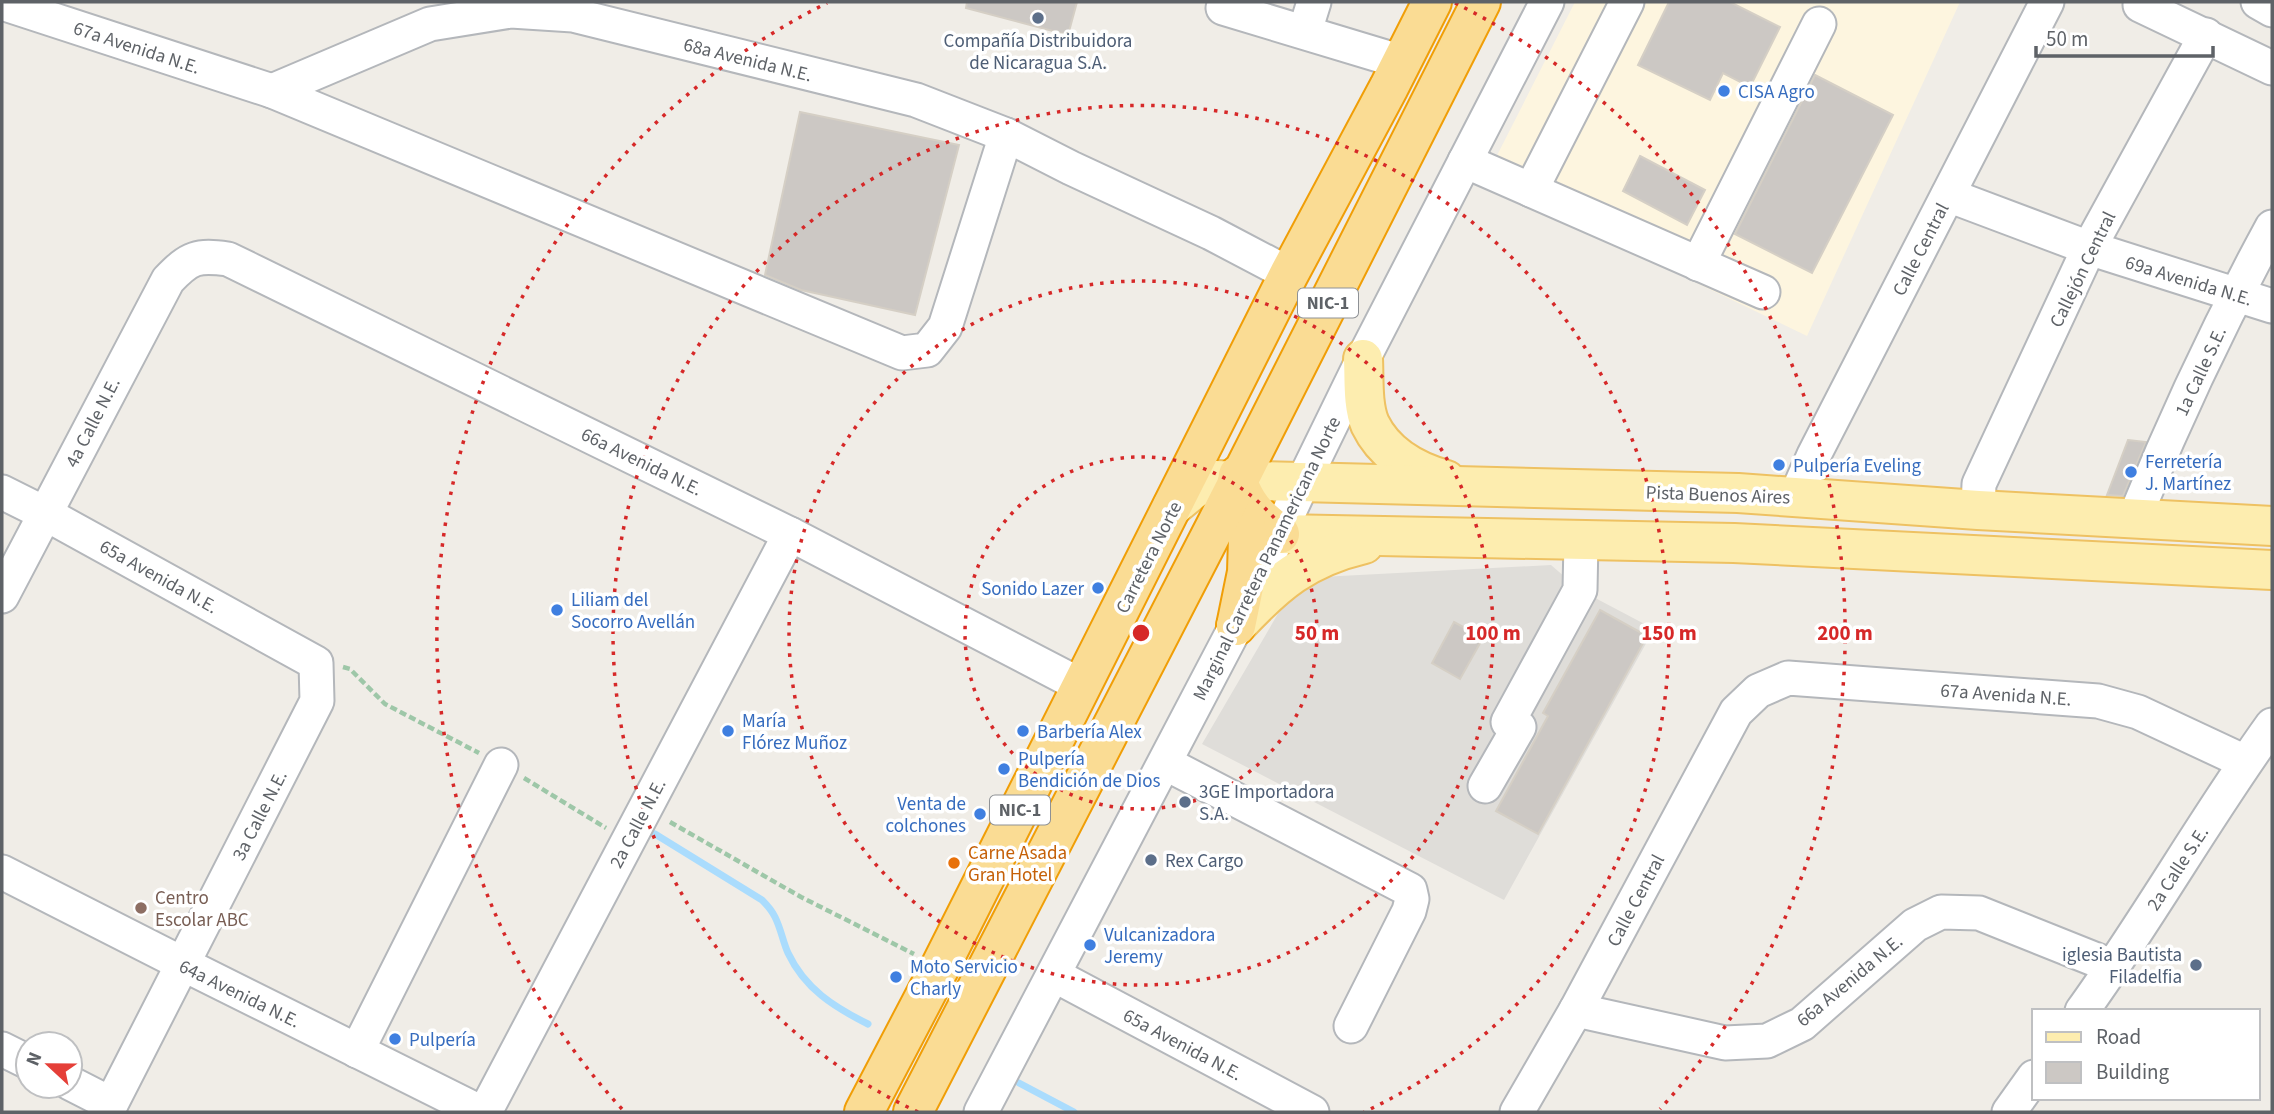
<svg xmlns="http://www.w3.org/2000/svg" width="2274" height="1114" font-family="'Source Sans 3',sans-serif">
<rect width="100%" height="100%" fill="#f0ede7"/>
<path fill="#fdf5df" d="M1575 2H1960L1807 336 1484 181Z"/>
<path fill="#dfddd9" d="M1551 565 1580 590 1654 629 1504 900 1202 744 1283 605 1321 577Z"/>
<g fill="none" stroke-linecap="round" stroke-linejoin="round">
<g stroke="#aadcfd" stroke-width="7">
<path d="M655 834 762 900C767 905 772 911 775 917 781 929 783 942 788 953 805 989 834 1007 868 1024"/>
<path d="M1019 1083 1074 1112"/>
</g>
</g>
<g fill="#ccc8c4" stroke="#d5cfc5" stroke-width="2">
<path d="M967 2H1077L1068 35 966 8Z"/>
<path d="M1669 2H1730L1780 27 1750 87 1723 73 1710 100 1638 65Z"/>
<path d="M1815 75 1893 115 1812 273 1735 234Z"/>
<path d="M800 112 959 145 915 315 801 290 765 275Z"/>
<path d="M1640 156 1705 190 1687 225 1623 191Z"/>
<path d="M2128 440 2146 442 2123 496 2107 495Z"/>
<path d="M1600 610 1647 636 1538 834 1496 811 1548 716 1543 713Z"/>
<path d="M1454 622 1483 638 1460 679 1432 663Z"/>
</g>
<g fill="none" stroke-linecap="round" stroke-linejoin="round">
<g stroke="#b4b7bb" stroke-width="37">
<g id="minor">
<path d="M2258 2 2272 10"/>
<path d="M2 3 272 91 902 353 927 350 945 327 1006 135"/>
<path d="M2140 5 2272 68"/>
<path d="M1223 8 1402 62"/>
<path d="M1305 31 1314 2"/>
<path d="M272 91 430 24 511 11 573 15 916 100 1006 135 1071 168 1211 233 1289 274"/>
<path d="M1465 161 1763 292"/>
<path d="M1531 190 1627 2"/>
<path d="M1948 195 2089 248 2272 306"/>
<path d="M1698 264 1819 24"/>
<path d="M2 492 46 514 316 663 317 701 107 1112"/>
<path d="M1796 496 1814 455 2047 2"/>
<path d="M1978 510 1979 484 2089 248 2206 35"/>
<path d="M2135 517C2175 418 2221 321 2272 227"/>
<path d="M2 596 168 280C190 257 197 255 228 259L790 534 1082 686"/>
<path d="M1165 763 1410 890 1412 899 1409 911 1351 1026"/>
<path d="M1485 786 1519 727 1508 722 1580 590 1581 541"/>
<path d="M2 872 183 964 480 1112"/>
<path d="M1054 975 1312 1112"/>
<path d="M1576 1010 1725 1043 1767 1041 1802 1024 1915 925 1941 912 1979 913 2114 967"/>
<path d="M2082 1011C2149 918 2205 818 2272 725"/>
<path d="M2 1049 28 1062"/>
<path d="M357 1051 501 765"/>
<path d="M70 1083 111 1104"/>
<path d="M485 1112 790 534"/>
<path d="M981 1112 1236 626 1303 482 1363 359 1547 2"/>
<path d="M1517 1112 1576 1010 1736 712 1758 691 1788 678 2098 701 2138 712 2245 762"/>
<path d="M2009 1112 2034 1077"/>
</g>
</g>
<g stroke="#eec162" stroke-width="42">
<g id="major">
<path d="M1363 359C1364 379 1362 405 1370 424 1385 455 1414 471 1446 480"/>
<path d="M1172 507 1195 488 1215 480 1738 493 1978 510 2272 526"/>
<path d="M1280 534 1734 543 2272 570"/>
<path d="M1236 626C1276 583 1305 558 1364 544"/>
</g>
</g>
<g stroke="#f09e07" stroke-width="42">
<g id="highway">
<path d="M1241 489C1250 510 1262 520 1280 534"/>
<path d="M1236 626 1247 572 1248 537 1237 481 1238 475"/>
<path d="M864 1112 940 967 1289 274 1389 87 1432 2"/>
<path d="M913 1112 1215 527 1481 2"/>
</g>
</g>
<g stroke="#9ec7a8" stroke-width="4.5" stroke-dasharray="7 3.5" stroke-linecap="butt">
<path d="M343 667 350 669 385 704 479 753"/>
<path d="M524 778 606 828"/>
<path d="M670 822 801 897 914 954"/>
</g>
<use href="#minor" stroke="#fff" stroke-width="33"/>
<use href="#major" stroke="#fdedaf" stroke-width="38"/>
<use href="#highway" stroke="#fadc94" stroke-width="38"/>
</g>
<g fill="none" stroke="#d62828" stroke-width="3.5" stroke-dasharray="3.5 7">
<circle cx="1141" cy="633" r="176"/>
<circle cx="1141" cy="633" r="352"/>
<path d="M918 1112A528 528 0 1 1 1364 1112"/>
<path d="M622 1109A704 704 0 0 1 827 3M1455 3A704 704 0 0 1 1660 1109"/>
</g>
<g fill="#5c6f8a" stroke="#fff" stroke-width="2.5">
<circle cx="1038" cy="18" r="7"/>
<circle cx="1185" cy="802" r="7"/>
<circle cx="1151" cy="860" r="7"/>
<circle cx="2196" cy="965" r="7"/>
</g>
<g fill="#3f7fe0" stroke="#fff" stroke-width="2.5">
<circle cx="1724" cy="91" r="7"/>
<circle cx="1779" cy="465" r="7"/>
<circle cx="2131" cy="472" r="7"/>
<circle cx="1098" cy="588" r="7"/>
<circle cx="557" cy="610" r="7"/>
<circle cx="728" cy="731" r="7"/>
<circle cx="1023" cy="731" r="7"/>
<circle cx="1004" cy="769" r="7"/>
<circle cx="980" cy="814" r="7"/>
<circle cx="1090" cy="945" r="7"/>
<circle cx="896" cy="977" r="7"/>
<circle cx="395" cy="1039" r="7"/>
</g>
<circle fill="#e8710a" stroke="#fff" stroke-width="2.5" cx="954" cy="863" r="7"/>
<circle fill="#8d6e63" stroke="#fff" stroke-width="2.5" cx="141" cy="908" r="7"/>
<g text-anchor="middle" stroke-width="7" stroke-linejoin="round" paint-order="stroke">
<g fill="#fff" stroke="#8e9195" stroke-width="2">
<rect x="1298" y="288.5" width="60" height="29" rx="5"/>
<rect x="990" y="795.5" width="60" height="29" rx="5"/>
</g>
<g font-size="18" font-weight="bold" fill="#5e6267">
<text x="1328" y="309">NIC-1</text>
<text x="1020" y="816">NIC-1</text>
</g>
<g font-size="19" fill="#4e5e75" stroke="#fff" text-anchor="start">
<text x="1038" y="47" text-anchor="middle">Compañía Distribuidora<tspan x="1038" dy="22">de Nicaragua S.A.</tspan></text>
<text x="1199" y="798">3GE Importadora<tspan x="1199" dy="22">S.A.</tspan></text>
<text x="1165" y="867">Rex Cargo</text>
<text x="2182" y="961" text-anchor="end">iglesia Bautista<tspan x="2182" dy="22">Filadelfia</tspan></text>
</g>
<g font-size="19" fill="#5e6267" stroke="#fff">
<text transform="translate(137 47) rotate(18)" y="7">67a Avenida N.E.</text>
<text transform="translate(748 59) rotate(14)" y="7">68a Avenida N.E.</text>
<text transform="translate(1920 249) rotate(-63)" y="7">Calle Central</text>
<text transform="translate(2082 269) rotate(-64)" y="7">Callejón Central</text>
<text transform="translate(2189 280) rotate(17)" y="7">69a Avenida N.E.</text>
<text transform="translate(2200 371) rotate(-65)" y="7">1a Calle S.E.</text>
<text transform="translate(92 422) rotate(-63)" y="7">4a Calle N.E.</text>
<text transform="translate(642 461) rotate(26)" y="7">66a Avenida N.E.</text>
<text transform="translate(1718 494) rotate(2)" y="7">Pista Buenos Aires</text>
<text transform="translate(1148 557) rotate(-63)" y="7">Carretera Norte</text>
<text transform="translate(1266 558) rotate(-64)" y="7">Marginal Carretera Panamericana Norte</text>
<text transform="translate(159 576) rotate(29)" y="7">65a Avenida N.E.</text>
<text transform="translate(2006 694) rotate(4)" y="7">67a Avenida N.E.</text>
<text transform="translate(259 815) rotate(-63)" y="7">3a Calle N.E.</text>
<text transform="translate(637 823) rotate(-62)" y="7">2a Calle N.E.</text>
<text transform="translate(2177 868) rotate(-57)" y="7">2a Calle S.E.</text>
<text transform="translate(1635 900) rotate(-62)" y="7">Calle Central</text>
<text transform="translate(1849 980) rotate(-40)" y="7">66a Avenida N.E.</text>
<text transform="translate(240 993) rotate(26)" y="7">64a Avenida N.E.</text>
<text transform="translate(1183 1044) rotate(28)" y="7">65a Avenida N.E.</text>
</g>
<g font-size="19" fill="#366cbe" stroke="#fff" text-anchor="start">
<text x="1738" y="98">CISA Agro</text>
<text x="2145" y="468">Ferretería<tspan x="2145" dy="22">J. Martínez</tspan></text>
<text x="1793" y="472">Pulpería Eveling</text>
<text x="1084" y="595" text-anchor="end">Sonido Lazer</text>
<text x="571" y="606">Liliam del<tspan x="571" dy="22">Socorro Avellán</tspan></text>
<text x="742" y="727">María<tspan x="742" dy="22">Flórez Muñoz</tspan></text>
<text x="1037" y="738">Barbería Alex</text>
<text x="1018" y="765">Pulpería<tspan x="1018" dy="22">Bendición de Dios</tspan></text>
<text x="966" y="810" text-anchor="end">Venta de<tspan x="966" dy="22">colchones</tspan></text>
<text x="1104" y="941">Vulcanizadora<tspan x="1104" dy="22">Jeremy</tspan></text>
<text x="910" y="973">Moto Servicio<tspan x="910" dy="22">Charly</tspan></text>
<text x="409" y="1046">Pulpería</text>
</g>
<g font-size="19" fill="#c56008" stroke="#fff" text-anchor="start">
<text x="968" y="859">Carne Asada<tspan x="968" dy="22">Gran Hotel</tspan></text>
</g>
<g font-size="19" fill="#785e54" stroke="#fff" text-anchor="start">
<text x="155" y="904">Centro<tspan x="155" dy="22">Escolar ABC</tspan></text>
</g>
</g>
<circle cx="1141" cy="633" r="10" fill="#d62828" stroke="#fff" stroke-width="3.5"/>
<g font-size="21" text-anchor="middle" font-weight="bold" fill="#d62828" stroke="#fff" stroke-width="7" stroke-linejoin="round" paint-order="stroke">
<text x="1317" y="640">50 m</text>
<text x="1493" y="640">100 m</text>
<text x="1669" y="640">150 m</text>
<text x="1845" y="640">200 m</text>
</g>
<rect width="2274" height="1114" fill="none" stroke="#5e6267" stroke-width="7"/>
<rect x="2032" y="1009" width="228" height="91" fill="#ffffff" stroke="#bfc0c2" stroke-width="2"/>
<rect x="2046" y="1032" width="35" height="10" fill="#fdedaf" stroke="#bfc0c2" stroke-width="2"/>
<text x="2096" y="1044" font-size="21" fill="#5e6267">Road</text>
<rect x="2046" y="1062" width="35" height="21" fill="#ccc8c4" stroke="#bfc0c2" stroke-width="2"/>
<text x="2096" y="1079" font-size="21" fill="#5e6267">Building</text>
<g transform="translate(49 1065) rotate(292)"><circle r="33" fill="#ffffff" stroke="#bfc0c2" stroke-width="2"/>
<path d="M0-5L12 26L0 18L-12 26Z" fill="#e53f38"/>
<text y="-10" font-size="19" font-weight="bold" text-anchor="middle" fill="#5e6267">N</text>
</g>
<path d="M2036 46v10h177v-10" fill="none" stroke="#5e6267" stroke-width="3.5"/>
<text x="2046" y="46" font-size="21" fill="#5e6267" stroke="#ffffff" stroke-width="5" paint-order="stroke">50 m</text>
</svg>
